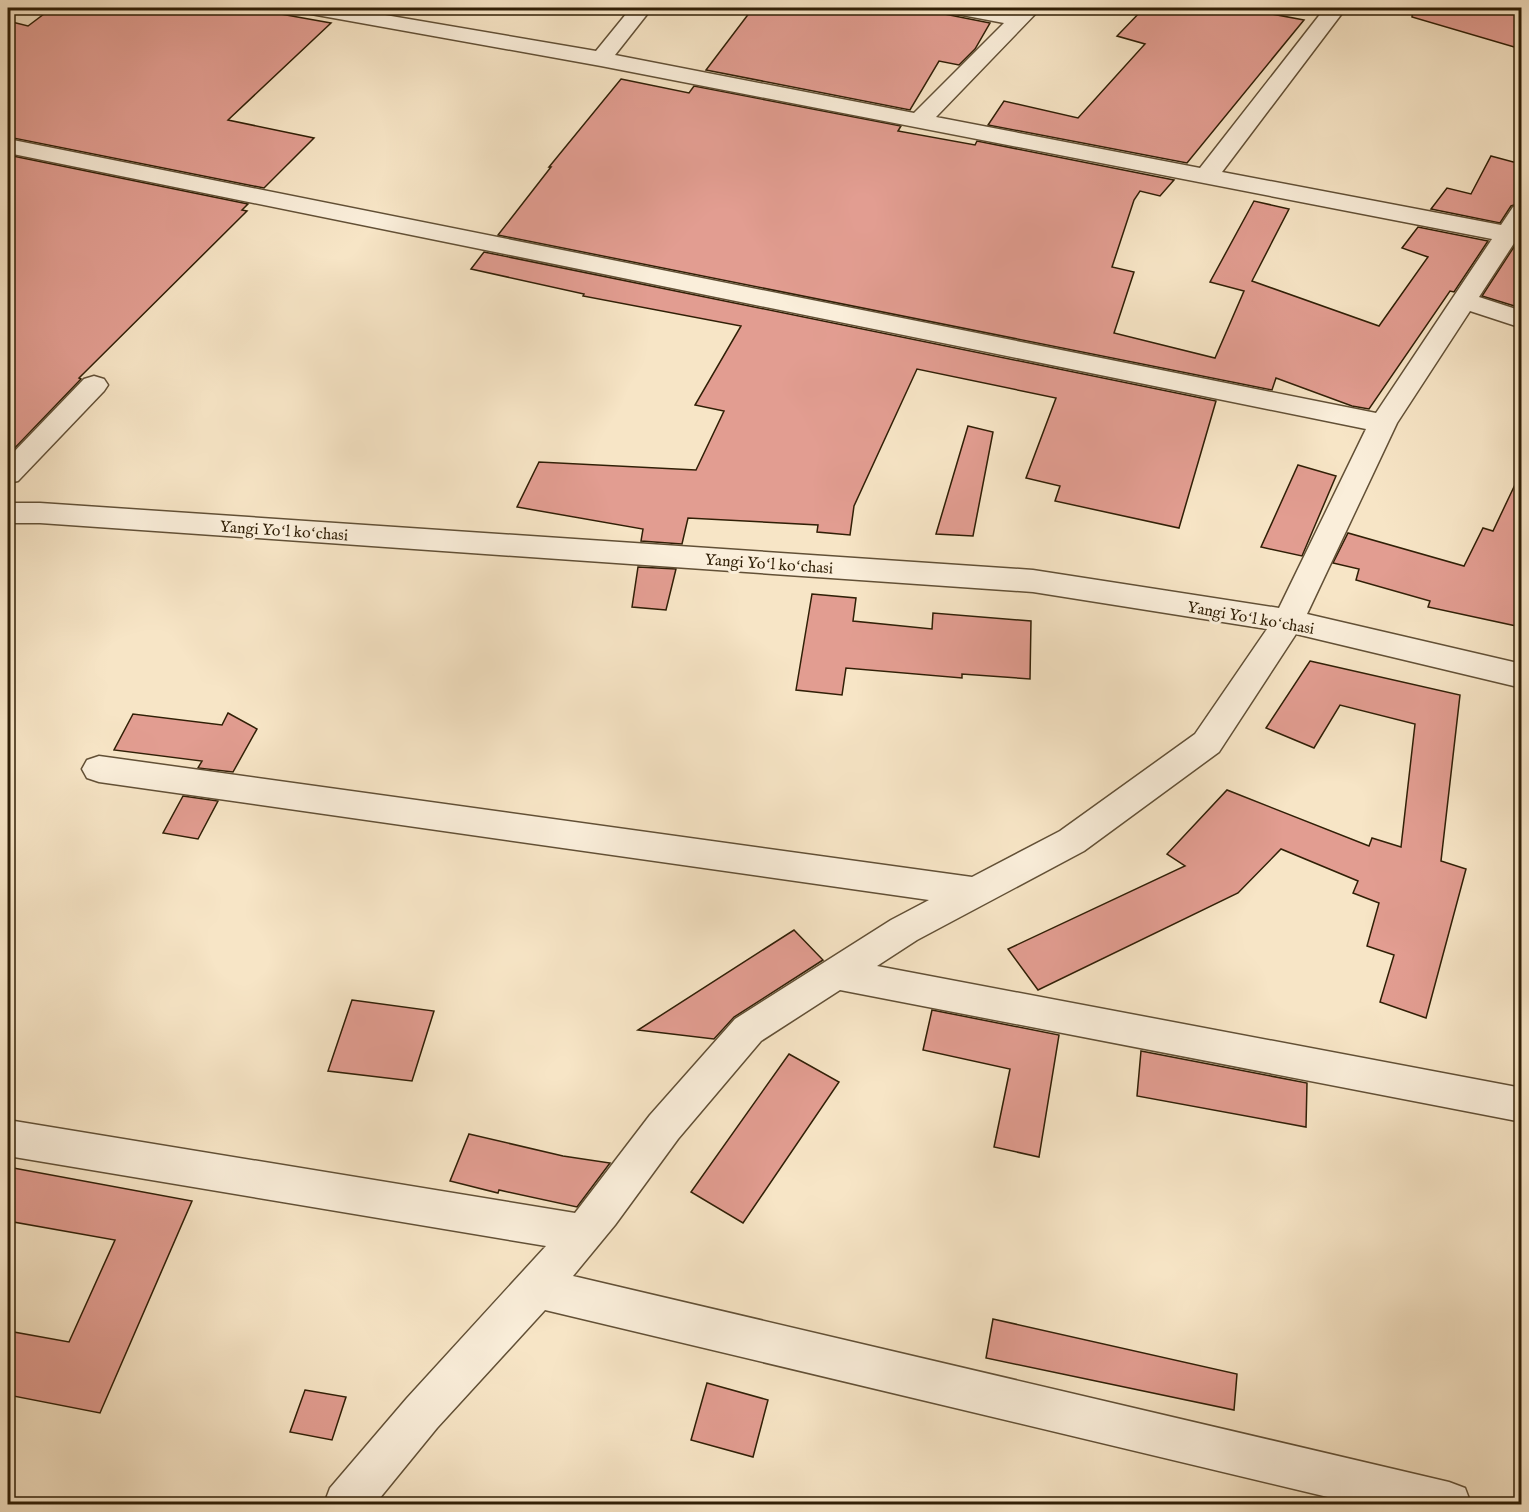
<svg xmlns="http://www.w3.org/2000/svg" width="1529" height="1512" font-family="'IM FELL English',serif">
<rect width="100%" height="100%" fill="#f7e5c6"/>
<filter id="stains"><feTurbulence type="fractalNoise" baseFrequency=".00333" numOctaves="4"/><feColorMatrix values="0 0 0 0 .2 0 0 0 0 .09 0 0 0 0 .02 0 0 0 .5 -.17"/></filter>
<radialGradient id="worn" r=".72"><stop offset=".6" stop-color="#630" stop-opacity="0"/><stop offset="1" stop-color="#630" stop-opacity=".3"/></radialGradient>
<g fill="#e29d91" stroke="#301f06" stroke-width="1.5">
<path d="M52 8H247L331 23 228 120 314 138 264 188 8 137V21L28 26Z"/>
<path d="M753 8H914L990 23 975 49 959 65 939 61 910 110 706 70Z"/>
<path d="M1144 8H1240L1304 20 1187 163 988 125 1004 101 1078 118 1145 44 1117 36Z"/>
<path d="M1413 8H1521V49L1412 17Z"/>
<path d="M621 79 689 93 694 86 901 126 898 131 975 145 977 141 1174 180 1160 196 1140 191 1134 200 1112 267 1134 272 1114 333 1215 358 1244 291 1210 282 1254 201 1289 209 1252 281 1379 326 1428 257 1402 248 1418 227 1488 241 1454 292 1450 291 1369 409 1352 406 1276 378 1272 390 498 235 551 167H549Z"/>
<path d="M8 155 248 204 242 210 247 211 79 378 81 379 8 455Z"/>
<path d="M1491 156 1521 164V203L1511 206 1500 223 1431 209 1447 188 1471 194Z"/>
<path d="M1521 236V308L1482 296Z"/>
<path d="M484 252 1216 401 1179 528 1055 501 1060 486 1026 478 1056 398 917 369 854 506 850 535 817 532 818 525 688 518 682 544 641 541 643 529 517 507 539 462 696 470 724 411 695 405 741 326 583 296 584 294 471 269Z"/>
<path d="M968 426 993 432 973 536 936 534Z"/>
<path d="M1298 465 1336 476 1302 556 1261 547Z"/>
<path d="M1521 472V627L1428 607 1430 601 1356 580 1359 569 1333 563 1348 533 1464 566 1483 528 1493 531Z"/>
<path d="M638 567 676 569 666 610 632 607Z"/>
<path d="M812 594 856 598 853 621 932 629 933 613 1031 621 1030 679 962 674V678L846 668 842 695 796 690Z"/>
<path d="M1310 661 1460 695 1441 861 1466 869 1426 1018 1380 1002 1394 955 1367 946 1379 903 1353 893 1358 881 1281 849 1238 893 1038 990 1008 949 1185 866 1167 854 1227 790 1369 846 1372 838 1401 847 1415 724 1340 705 1314 748 1266 728Z"/>
<path d="M228 713 257 729 233 772 198 768 202 761 114 750 133 714 222 725Z"/>
<path d="M183 796 218 801 198 839 163 833Z"/>
<path d="M794 930 823 960 734 1017 714 1039 638 1030Z"/>
<path d="M352 1000 434 1011 412 1081 328 1071Z"/>
<path d="M932 1010 1059 1035 1039 1157 994 1147 1010 1069 923 1050Z"/>
<path d="M1141 1051 1307 1083 1306 1127 1137 1096Z"/>
<path d="M789 1054 839 1082 743 1223 691 1192Z"/>
<path d="M469 1134 563 1156 610 1163 577 1207 499 1190 498 1193 450 1181Z"/>
<path d="M8 1167 192 1201 100 1413 8 1395V1331L69 1342 115 1240 8 1221Z"/>
<path d="M993 1319 1237 1374 1234 1410 986 1358Z"/>
<path d="M707 1383 768 1400 753 1457 691 1440Z"/>
<path d="M305 1390 346 1397 332 1440 290 1432Z"/>
</g>
<g fill="none" stroke-linecap="round" stroke-linejoin="round">
<g stroke="#625036" stroke-width="3">
<g id="minor">
<path d="M300 8H344L596 51 631 8H652L615 55 914 113 1004 23 946 12 943 8H988L1015 12 1020 8H1041L936 117 1200 168 1325 8H1346L1222 172 1501 225 1513 207 1522 205V231L1479 297 1522 311V328L1470 311 1397 423 1307 614 1522 664V688L1296 634 1219 752 1084 851 917 940 877 966 1522 1088V1122L840 990 761 1041 678 1139 615 1225 573 1276 1449 1482 1465 1488 1471 1504H1357L545 1310 437 1428 375 1504H324L330 1488 407 1398 546 1246 8 1156V1120L575 1213 650 1115 735 1019 891 920 929 900 99 782 87 778 82 769 87 760 99 756 972 877 1060 831 1195 734 1267 629 1033 592 40 523H8V503H40L1033 570 1279 608 1366 429 8 153V139L1376 413 1492 239 601 66 311 14 304 12Z"/>
<path d="M94 376 104 379 108 385 104 391 18 481 8 483V458L84 379Z"/>
</g>
</g>
<use href="#minor" fill="#faeeda" fill-rule="evenodd"/>
</g>
<g text-anchor="middle" stroke-width="6" stroke-linejoin="round" paint-order="stroke">
<g font-size="16" fill="#301f06" stroke="#faeeda">
<text transform="translate(284 530) rotate(4)" y="6">Yangi Yoʻl koʻchasi</text>
<text transform="translate(769 563) rotate(4)" y="6">Yangi Yoʻl koʻchasi</text>
<text transform="translate(1251 617) rotate(10)" y="6">Yangi Yoʻl koʻchasi</text>
</g>
</g>
<rect width="1529" height="1512" fill="none" stroke="#f7e5c6" stroke-width="30"/>
<rect x="9" y="9" width="1511" height="1494" fill="none" stroke="#301f06" stroke-width="3"/>
<rect x="15" y="15" width="1499" height="1482" fill="none" stroke="#301f06" stroke-width="1.5"/>
<rect width="100%" height="100%" filter="url(#stains)"/>
<rect width="100%" height="100%" fill="url(#worn)"/>
</svg>
